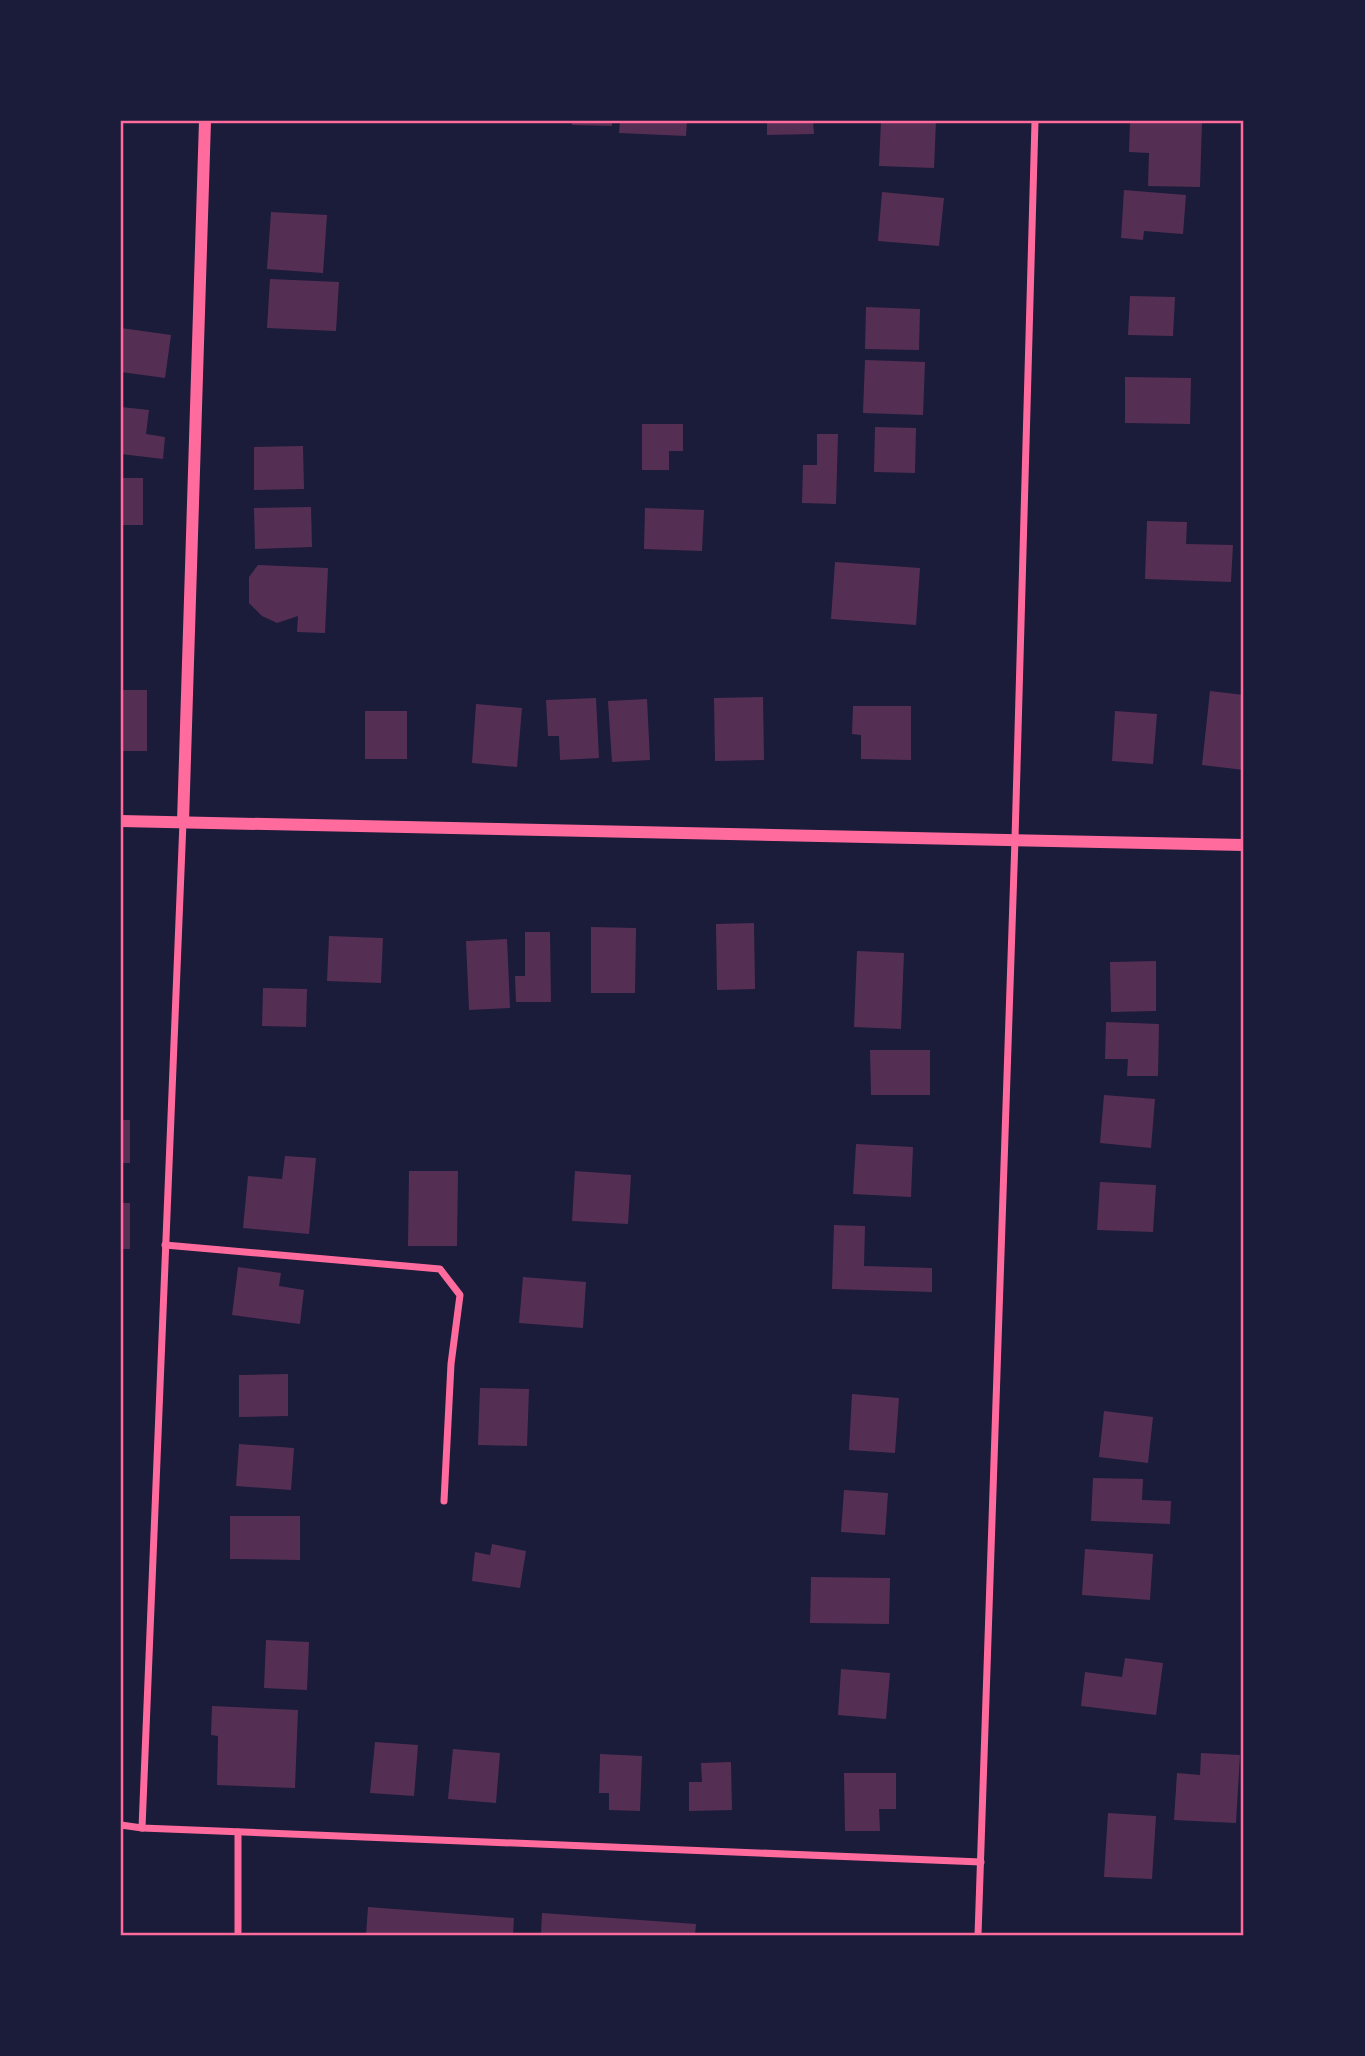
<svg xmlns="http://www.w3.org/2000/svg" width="1365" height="2056" font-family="Helvetica,sans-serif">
<rect width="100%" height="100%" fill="#1b1b3a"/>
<g fill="#542f53">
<path d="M572 121H612V126L572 125Z"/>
<path d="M620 121H687L686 136 619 133Z"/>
<path d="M767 121H813L814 134 767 135Z"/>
<path d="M881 121H936L934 168 879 166Z"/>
<path d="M1130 121H1202L1200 187 1148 186 1149 153 1129 152Z"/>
<path d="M1124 190 1186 195 1183 234 1144 231 1143 240 1121 238Z"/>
<path d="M882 192 944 198 939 246 878 241Z"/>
<path d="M271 212 327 215 323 273 267 269Z"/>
<path d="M270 279 339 282 336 331 267 328Z"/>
<path d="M1130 296 1175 297 1173 336 1128 335Z"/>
<path d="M866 307 920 309 919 350 865 349Z"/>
<path d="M121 328 171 335 165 378 121 372Z"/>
<path d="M865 360 925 362 923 415 863 413Z"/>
<path d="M1125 377 1191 378 1190 424 1125 423Z"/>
<path d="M121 407 149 410 146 434 165 437 163 459 121 454Z"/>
<path d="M642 424H683V451H669V470H642Z"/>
<path d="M875 427 916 428 915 473 874 472Z"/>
<path d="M817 434H838L836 504 802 503 803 465H817Z"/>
<path d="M303 446 304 489 254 490V447Z"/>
<rect x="121" y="478" width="22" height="47"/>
<path d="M311 507 312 547 255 549 254 508Z"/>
<path d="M645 508 704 510 702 551 644 549Z"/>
<path d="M1147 521 1187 522 1186 544 1233 545 1231 582 1145 579Z"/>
<path d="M835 562 920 568 916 625 831 619Z"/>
<path d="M258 565 328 568 325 633 297 632 298 616 277 623 262 616 249 603V577Z"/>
<rect x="121" y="690" width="26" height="61"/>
<path d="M1210 691 1244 695V770L1202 765Z"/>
<path d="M763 697 764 760 715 761 714 698Z"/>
<path d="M596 698 599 758 560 760 559 736H548L546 700Z"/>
<path d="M647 699 650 760 612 762 608 701Z"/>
<path d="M476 704 522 708 517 767 472 763Z"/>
<path d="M853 706H911V760L861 759V735L852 734Z"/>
<rect x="365" y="711" width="42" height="48"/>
<path d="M1115 711 1157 714 1153 764 1112 761Z"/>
<path d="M754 923 755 989 717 990 716 924Z"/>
<path d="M591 927 636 928 635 993H591Z"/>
<path d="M525 932H550L551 1002H516L515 976H525Z"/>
<path d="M329 936 383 938 381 983 327 981Z"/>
<path d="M507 939 510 1008 469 1010 466 941Z"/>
<path d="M857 951 904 953 901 1029 854 1027Z"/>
<path d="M1156 961V1011L1111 1012 1110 962Z"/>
<path d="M263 988 307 989 306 1027 262 1026Z"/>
<path d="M1106 1022 1159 1024 1158 1076H1127L1128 1059H1105Z"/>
<path d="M870 1050H930V1095H871Z"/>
<path d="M1104 1095 1155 1099 1151 1148 1100 1143Z"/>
<rect x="121" y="1120" width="9" height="43"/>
<path d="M856 1144 913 1147 911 1197 853 1194Z"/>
<path d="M285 1156 316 1158 309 1234 243 1228 248 1176 282 1179Z"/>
<path d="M409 1171H458L457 1246H408Z"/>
<path d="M575 1171 631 1175 628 1224 572 1221Z"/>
<path d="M1100 1182 1156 1185 1153 1232 1097 1230Z"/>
<rect x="121" y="1203" width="9" height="46"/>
<path d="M834 1225 865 1226 864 1266 932 1268V1292L832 1289Z"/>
<path d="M238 1267 281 1273 279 1286 304 1290 300 1324 232 1315Z"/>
<path d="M523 1277 586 1282 583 1328 519 1323Z"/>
<path d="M288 1374V1416L239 1417V1375Z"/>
<path d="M480 1388 529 1389 527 1446 478 1445Z"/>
<path d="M852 1394 899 1398 895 1453 849 1450Z"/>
<path d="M1104 1411 1153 1417 1148 1463 1099 1457Z"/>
<path d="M239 1444 294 1448 291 1490 236 1486Z"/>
<path d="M1093 1478 1143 1479 1142 1500 1171 1501 1170 1524 1091 1521Z"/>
<path d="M844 1490 888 1493 885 1535 841 1532Z"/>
<path d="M230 1516H300V1560L230 1559Z"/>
<path d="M492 1544 526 1551 520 1588 472 1581 475 1552 490 1555Z"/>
<path d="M1085 1549 1153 1554 1150 1600 1082 1595Z"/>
<path d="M811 1577 890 1578 889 1624 810 1623Z"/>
<path d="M266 1640 309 1642 307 1690 264 1688Z"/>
<path d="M1125 1658 1163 1663 1156 1715 1081 1706 1085 1672 1122 1677Z"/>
<path d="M841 1669 890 1673 886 1719 838 1715Z"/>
<path d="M212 1706 298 1710 295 1788 217 1785 218 1736 211 1735Z"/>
<path d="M375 1742 418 1745 414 1796 370 1793Z"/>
<path d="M453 1749 500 1753 496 1803 448 1799Z"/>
<path d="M1201 1753 1240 1755 1236 1823 1174 1820 1177 1773 1200 1775Z"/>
<path d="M600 1754 642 1756 640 1811 609 1810V1793H599Z"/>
<path d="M731 1762 732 1810 689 1811V1782H702L701 1763Z"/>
<path d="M844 1773H896V1809H879L880 1831H845Z"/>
<path d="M1108 1813 1156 1816 1152 1879 1104 1877Z"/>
<path d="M368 1907 514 1918 513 1935H366Z"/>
<path d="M542 1913 696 1924 695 1935H541Z"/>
</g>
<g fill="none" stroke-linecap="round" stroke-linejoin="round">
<g stroke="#ff6b9d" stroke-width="7">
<path d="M165 1245 440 1269 460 1295 451 1364 444 1501"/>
<path d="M121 1825 142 1828 981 1862"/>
<path d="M142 1828 183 822"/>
<path d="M238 1935V1832"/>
<path d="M978 1935 1015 839 1035 121"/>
</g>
<g stroke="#ff6b9d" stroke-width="12">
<path d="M121 821 1244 845"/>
<path d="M183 822 205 121"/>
</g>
</g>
<rect width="1365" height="2056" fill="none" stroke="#1b1b3a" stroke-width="245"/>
<rect x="122" y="122" width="1120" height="1812" fill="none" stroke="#ff6b9d" stroke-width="2.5"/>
</svg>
